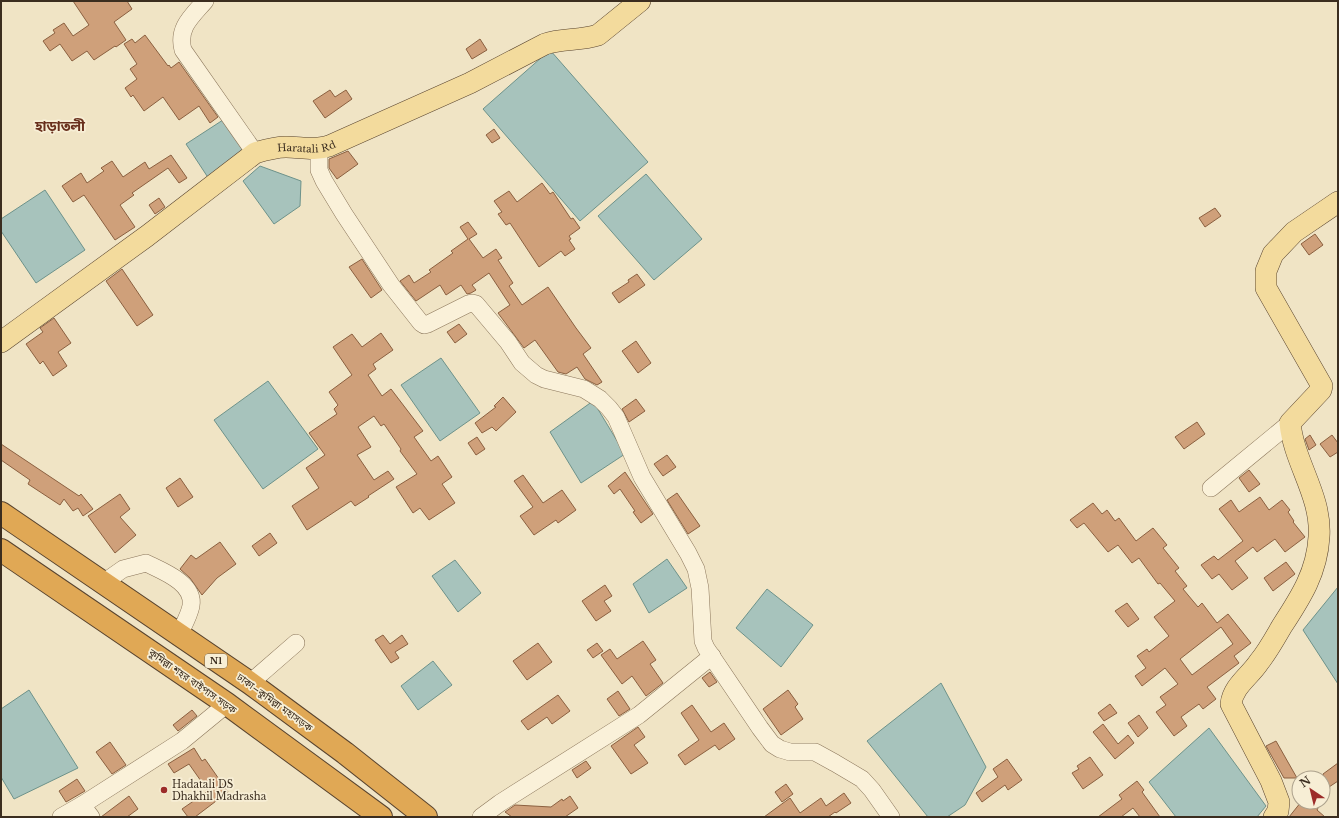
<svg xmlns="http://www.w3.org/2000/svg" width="1339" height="818" font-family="'Libre Baskerville','Noto Sans Bengali',serif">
<rect width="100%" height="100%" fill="#f0e4c5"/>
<g fill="#a7c3bc" stroke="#6d928a">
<path d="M550 50 648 162 580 221 483 109Z"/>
<path d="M226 118 249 152 209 179 186 144Z"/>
<path d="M260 166 301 181 300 206 274 224 243 181Z"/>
<path d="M646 174 702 239 654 280 598 216Z"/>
<path d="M45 190 85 250 36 283 1 231V219Z"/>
<path d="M441 358 480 413 440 441 401 385Z"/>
<path d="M268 381 318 449 263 489 214 420Z"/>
<path d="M593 401 625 454 581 483 550 432Z"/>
<path d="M667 559 687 588 649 613 633 584Z"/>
<path d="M455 560 481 593 458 612 432 576Z"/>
<path d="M1338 587V684L1303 630Z"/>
<path d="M767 589 813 625 781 667 736 628Z"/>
<path d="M433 661 452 685 418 710 401 686Z"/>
<path d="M941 683 986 767 965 805 947 817H928L867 741Z"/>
<path d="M29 690 78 768 14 799 1 777V709Z"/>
<path d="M1209 728 1266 806 1257 817H1176L1149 782Z"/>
</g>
<g fill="#cfa07a" stroke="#8b6040" fill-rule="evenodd">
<path d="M73 1H127L132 9 114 22 126 40 116 47 115 46 94 60 87 51 72 61 60 44 50 51 43 41 55 33 53 30 64 23 73 36 89 25Z"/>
<path d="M145 35 168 66 169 65 171 68 179 62 218 117 210 123 199 106 179 120 163 97 144 111 133 95 131 97 125 88 137 79 130 69 137 64 124 44 132 39 135 43Z"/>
<path d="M480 39 487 50 472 59 466 49Z"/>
<path d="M330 90 335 97 346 90 352 99 325 118 313 101Z"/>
<path d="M494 129 500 138 492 143 486 135Z"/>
<path d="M348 151 358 164 337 179 329 168V159Z"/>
<path d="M171 155 187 178 179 183 168 168 132 193 134 195 120 205 135 227 115 240 84 195 73 202 62 186 81 173 87 183 104 171 101 168 112 161 123 177 145 162 149 169Z"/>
<path d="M542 183 550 194 553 192 571 219 573 218 580 228 569 236 571 239 569 240 575 249 565 256 561 251 539 267 510 223 506 225 498 214 502 212 494 201 509 191 517 202Z"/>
<path d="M159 198 165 207 155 214 149 205Z"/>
<path d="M1215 208 1221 216 1205 227 1199 218Z"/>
<path d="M468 222 477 234 469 239 483 258 496 249 502 258 498 260 513 283 509 286 522 305 548 287 576 328 591 348 583 354 602 382 597 385 585 379 577 367 566 374 558 372 535 340 524 348 498 313 510 305 489 273 472 285 476 290 471 293 467 294 461 285 446 295 440 285 416 301 400 281 409 275 414 283 431 272 429 270 453 253 451 251 468 239 460 227Z"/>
<path d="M1315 234 1323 245 1309 255 1301 244Z"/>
<path d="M362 259 382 290 371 298 349 267Z"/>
<path d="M122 269 153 315 137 326 106 281Z"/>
<path d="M637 274 645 285 619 303 612 293 629 282 628 280Z"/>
<path d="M54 318 71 343 58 352 67 366 53 376 43 361 40 364 26 344 43 332 40 328Z"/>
<path d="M459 324 467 334 455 343 447 332Z"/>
<path d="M381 333 393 350 373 364 376 369 368 375 382 396 391 389 423 431 414 437 431 461 438 456 452 477 442 484 455 503 429 520 420 508 413 513 396 487 417 474 400 451 401 449 384 424 381 426 374 416 358 427 371 447 357 455 374 480 388 471 394 479 368 496 369 497 355 506 351 501 307 530 292 506 319 488 306 468 325 455 309 433 337 414 334 409 338 405 329 392 352 375 333 347 352 334 362 347Z"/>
<path d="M636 341 651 363 638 373 622 351Z"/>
<path d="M503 397 516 412 496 431 492 427 482 433 475 423 496 407 494 406Z"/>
<path d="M636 399 645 411 629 422 622 409Z"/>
<path d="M1197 422 1205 434 1184 449 1175 437Z"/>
<path d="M1310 435 1316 445 1309 450 1305 439Z"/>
<path d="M1332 435 1338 443V452L1330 457 1320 444Z"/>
<path d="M477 437 485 449 476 455 468 443Z"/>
<path d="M1 444 79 496 81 494 93 509 83 516 78 508 73 511 64 499 60 505 28 484 30 480 1 460Z"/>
<path d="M667 455 676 467 663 476 654 464Z"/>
<path d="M1249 470 1260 484 1249 492 1239 478Z"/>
<path d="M625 472 653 514 641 523 633 512 635 511 620 489 614 494 608 486Z"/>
<path d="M523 475 543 503 562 490 576 510 558 523 556 520 534 535 520 516 533 507 514 481Z"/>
<path d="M180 478 193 497 178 507 166 488Z"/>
<path d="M677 493 700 526 688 534 667 500Z"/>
<path d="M120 494 130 509 120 517 136 535 115 553 88 516Z"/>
<path d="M1260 497 1269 510 1282 500 1290 510 1288 512 1294 521 1293 522 1305 537 1285 552 1275 539 1257 552 1253 547 1235 561 1248 578 1232 590 1219 574 1212 579 1201 565 1214 556 1218 560 1243 541 1219 509 1231 500 1239 512Z"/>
<path d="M1093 503 1102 514 1107 510 1115 521 1119 518 1136 541 1153 528 1167 545 1163 548 1179 568 1175 571 1187 586 1183 589 1198 607 1202 603 1217 623 1228 614 1251 643 1234 656 1239 663 1207 687 1216 699 1203 709 1199 704 1181 717 1187 726 1174 736 1156 712 1166 705 1160 697 1178 684 1165 668 1142 686 1135 676 1146 668 1137 656 1147 649 1149 652 1169 636 1154 617 1175 601 1160 583 1158 584 1139 558 1132 563 1118 545 1108 552 1084 523 1077 528 1070 520ZM1221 627 1233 644 1192 675 1180 659Z"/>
<path d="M270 533 277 543 259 556 252 546Z"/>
<path d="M220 542 236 564 217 578 202 595 190 578 180 569 191 555 196 559Z"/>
<path d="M1286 562 1295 574 1273 591 1264 578Z"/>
<path d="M605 585 612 596 604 601 611 611 596 621 582 601Z"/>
<path d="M1127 603 1139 619 1128 627 1115 611Z"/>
<path d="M383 635 390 644 402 635 408 644 395 652 399 658 391 663 375 640Z"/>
<path d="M643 641 656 660 650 664 663 683 646 696 632 676 622 684 601 655 610 649 617 659Z"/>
<path d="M538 643 552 662 527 680 513 661Z"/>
<path d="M597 643 603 651 593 658 587 650Z"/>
<path d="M710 672 717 682 709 687 702 678Z"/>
<path d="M788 690 798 704 795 707 803 719 781 735 763 709Z"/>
<path d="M618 691 630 709 619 716 607 699Z"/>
<path d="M558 695 570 711 552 724 547 717 528 730 521 721Z"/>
<path d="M1110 704 1117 713 1104 721 1098 713Z"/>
<path d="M692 705 711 732 724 723 735 739 719 750 715 745 685 765 678 755 699 740 681 713Z"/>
<path d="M192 710 197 716 178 731 173 725Z"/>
<path d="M1139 715 1148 728 1138 737 1128 723Z"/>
<path d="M1103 724 1118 744 1128 735 1134 743 1115 759 1093 732Z"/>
<path d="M638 727 645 737 634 745 648 763 631 774 611 746Z"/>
<path d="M1276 741 1297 778H1284L1266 746Z"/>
<path d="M110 742 126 765 112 774 96 752Z"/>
<path d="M194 748 202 761 205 759 228 792 195 817H188L182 809 208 791 189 764 174 773 168 764Z"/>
<path d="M1090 757 1103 775 1083 789 1072 773 1079 769 1077 766Z"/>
<path d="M1007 759 1022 780 1008 790 1005 785 982 802 976 793 998 777 993 769Z"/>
<path d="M586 761 591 768 577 778 572 770Z"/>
<path d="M1338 763V781L1323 791V774Z"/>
<path d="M77 779 85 791 66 802 59 791Z"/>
<path d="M1137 781 1144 790 1142 792 1160 817H1140L1133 808 1121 817H1098L1122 799 1119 795Z"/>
<path d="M786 784 793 794 782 802 775 792Z"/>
<path d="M844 793 851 803 836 813 835 812 828 817H764L790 798 800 813 821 798 826 806Z"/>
<path d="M129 796 138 809 127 817H101Z"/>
<path d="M570 796 578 808 565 817H512L505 812 515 805 551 807 562 799 563 801Z"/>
<path d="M1301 802H1314L1319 806 1317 810 1325 817H1289Z"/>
</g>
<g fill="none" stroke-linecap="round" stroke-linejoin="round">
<g stroke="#8b765b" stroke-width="18">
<g id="minor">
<path d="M205 1C192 16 177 28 183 50L255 153"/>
<path d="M319 149V170L324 181 344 214 391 285 421 323 424 325 428 324 468 304 472 303 476 304 508 342 522 363 536 375 544 379 584 389 600 399 609 408 616 417 642 477 688 553 696 569 700 588 703 641 706 648 760 728 772 744 780 749 790 752H815L835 763 862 779 872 790 891 817"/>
<path d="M1211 488 1290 423"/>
<path d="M103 583 123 569 146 563C162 571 195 583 191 606 189 616 183 626 179 635"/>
<path d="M250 683 296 643"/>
<path d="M82 805 91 817"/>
<path d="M61 817 82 805 182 741 227 704"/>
<path d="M481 817 500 803 639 715 712 656"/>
</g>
</g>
<g stroke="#59442f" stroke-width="22">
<g id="major">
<path id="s1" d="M1 342 147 236 255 153C265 150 275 147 286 147 301 147 314 151 329 146L470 83 545 44C562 38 580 41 598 35L640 1"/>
<path d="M1274 817 1278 811 1279 802 1271 781 1231 704C1233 686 1250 676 1259 662 1268 651 1275 638 1282 626 1301 597 1317 572 1319 537 1322 496 1294 463 1290 423L1321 390 1322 386 1266 288V271L1273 254 1294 232 1338 202"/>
</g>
</g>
<g stroke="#59442f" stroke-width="24">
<g id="highway">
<path d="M1 513 250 683 345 753 426 817"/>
<path d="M1 550 227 704 381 817"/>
</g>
</g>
<use href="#minor" stroke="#faf1d9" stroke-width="17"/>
<use href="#major" stroke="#f3db9d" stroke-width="21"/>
<use href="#highway" stroke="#e0a855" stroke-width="22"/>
</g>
<circle fill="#9c2c29" stroke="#f7eed5" stroke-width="1.5" cx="164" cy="790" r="4"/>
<g text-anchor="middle" stroke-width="3.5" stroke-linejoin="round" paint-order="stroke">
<rect fill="#f7eed5" stroke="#736756" stroke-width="1" x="205" y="654" width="22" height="14" rx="3"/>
<g font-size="9" font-weight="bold" fill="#3b2d1f">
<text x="216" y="664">N1</text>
</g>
<g font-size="10" fill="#3b2d1f" stroke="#f7eed5">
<text dy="4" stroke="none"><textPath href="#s1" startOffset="369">Haratali Rd</textPath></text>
<text transform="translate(193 681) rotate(35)" y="4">কুমিল্লা শহর বাইপাস সড়ক</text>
<text transform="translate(275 702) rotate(36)" y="4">ঢাকা–কুমিল্লা মহাসড়ক</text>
</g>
<g font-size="10" fill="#3b2d1f" stroke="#f7eed5" text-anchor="start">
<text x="172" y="788">Hadatali DS<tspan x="172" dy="12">Dhakhil Madrasha</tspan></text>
</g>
<g font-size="14" font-weight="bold" fill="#69301d" stroke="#f7eed5">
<text x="60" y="131">হাড়াতলী</text>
</g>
</g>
<rect width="1339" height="818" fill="none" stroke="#3b2d1f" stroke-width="4"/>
<g transform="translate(1311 790) rotate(325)"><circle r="19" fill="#f7eed5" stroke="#aca18c"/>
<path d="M0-3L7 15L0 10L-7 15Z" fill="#9c2c29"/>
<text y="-6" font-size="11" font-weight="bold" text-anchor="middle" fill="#3b2d1f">N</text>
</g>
</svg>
